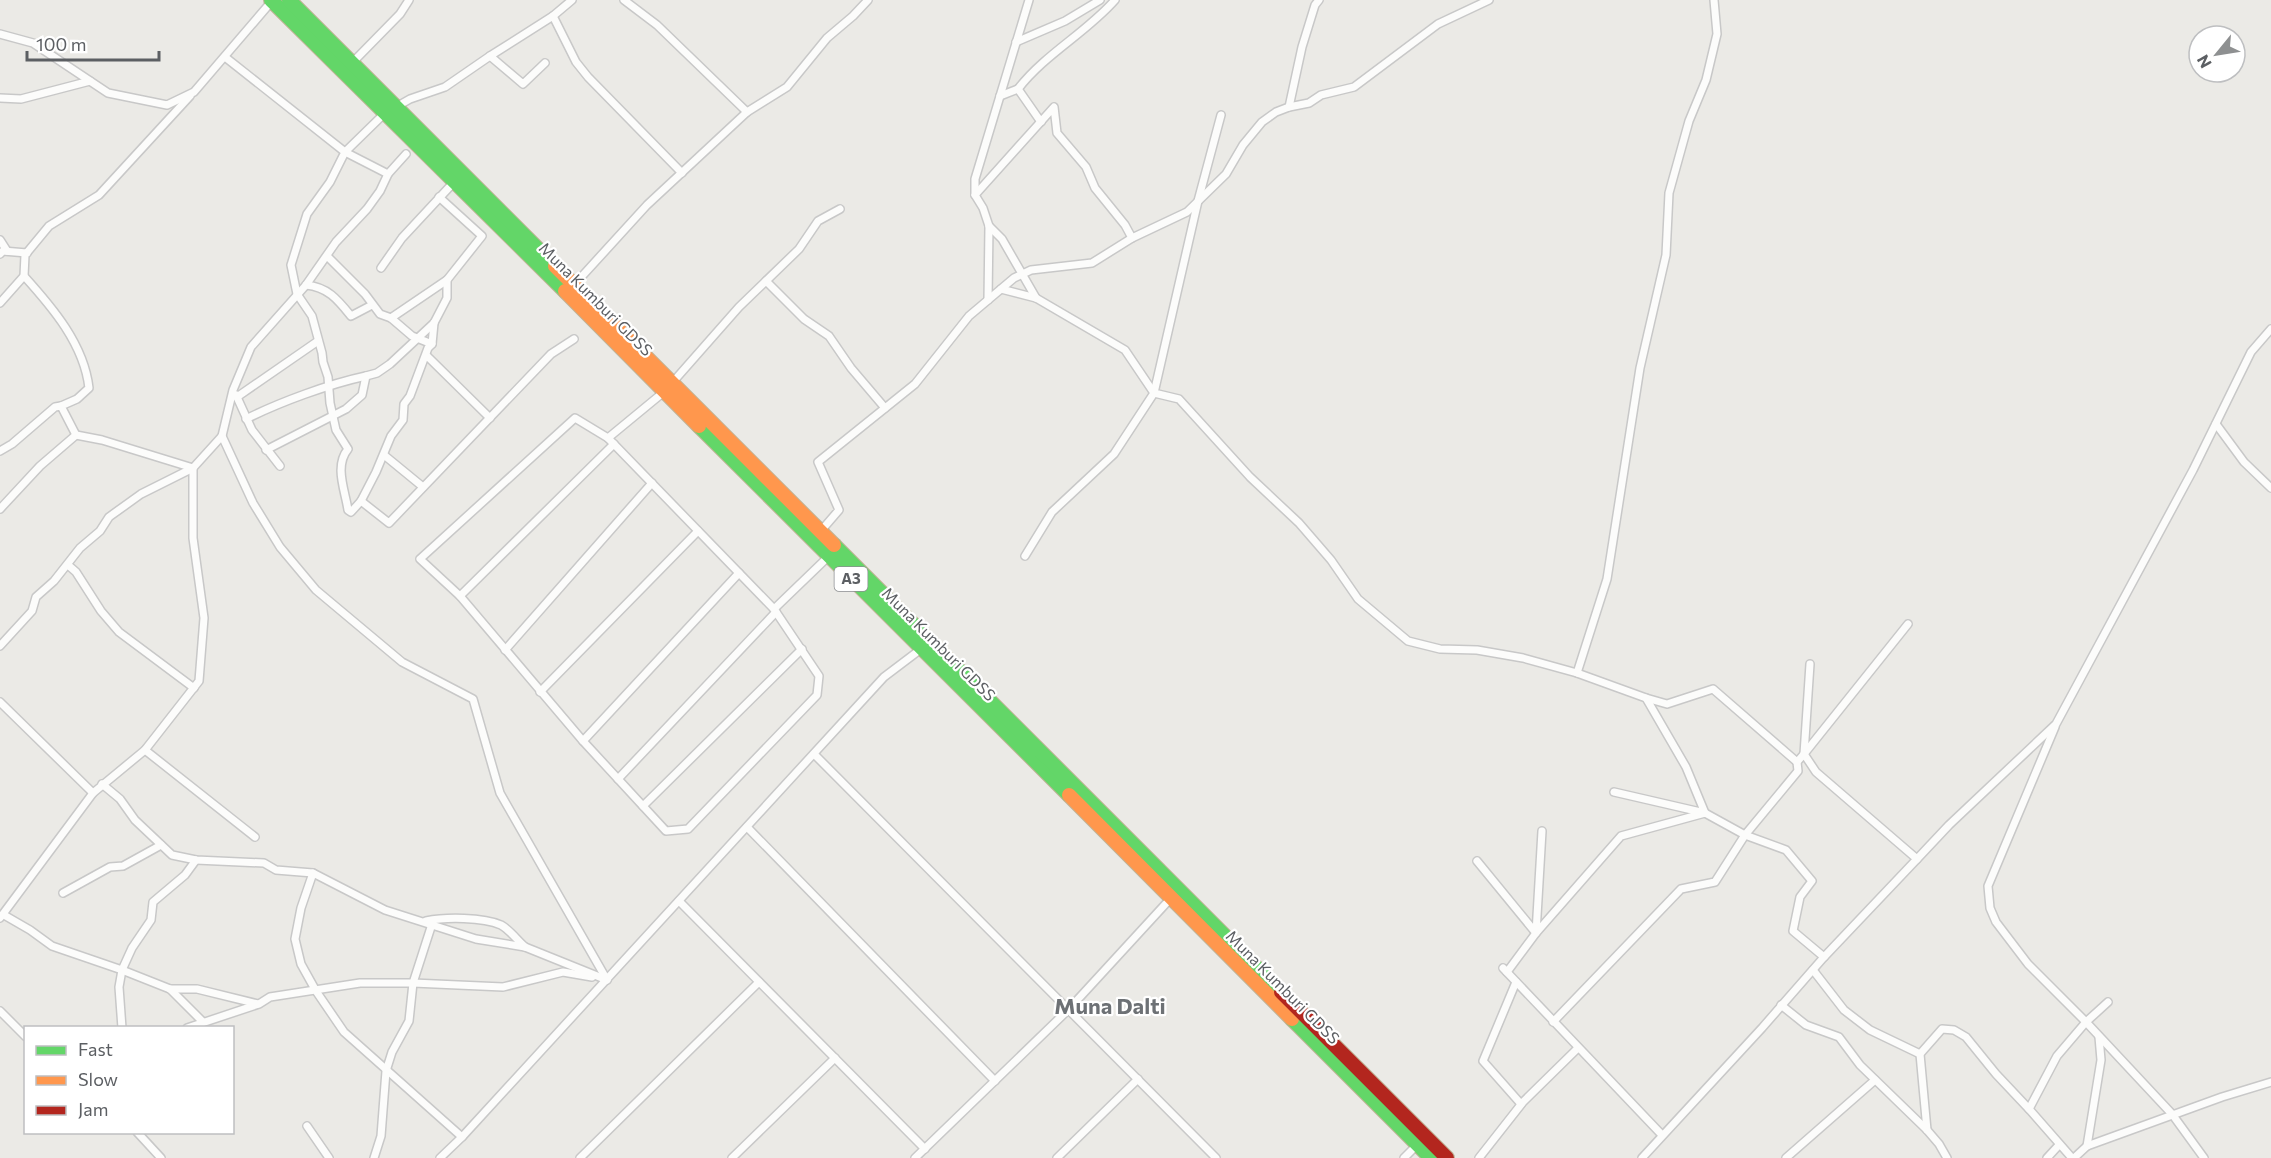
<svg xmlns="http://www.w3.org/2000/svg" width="2271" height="1158" font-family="Commissioner,sans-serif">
<rect width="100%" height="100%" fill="#ebeae6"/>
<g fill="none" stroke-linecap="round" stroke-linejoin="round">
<g stroke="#c8c8c8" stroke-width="10">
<g id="street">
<path d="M624 0 657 25 747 112"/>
<path d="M553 16 576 62 588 77 682 173"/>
<path d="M0 34 33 43 108 93 167 105 194 92 272 1"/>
<path d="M1016 42 1065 21 1100 0"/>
<path d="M225 57 345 152 330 182 307 214 291 265 297 294 312 316 322 353 323 362 328 377 330 403 336 430 348 449C334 466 345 490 348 510L351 512 361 501 376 472 391 436 403 420 404 404 410 396 428 348 432 344 434 323"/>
<path d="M352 63 400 14 409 0"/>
<path d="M545 63 523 84 490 56 553 16 572 0"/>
<path d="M1018 89C1045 54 1086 33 1115 0"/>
<path d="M1000 96 1018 89 1041 122"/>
<path d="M0 98 21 99 90 81"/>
<path d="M396 107 410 99 445 87 490 56"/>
<path d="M1289 107 1309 103 1321 95 1354 87 1438 24 1489 0"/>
<path d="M386 112 345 152 388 174"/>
<path d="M1221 115 1198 201 1154 393 1179 399 1250 477 1299 523 1331 560 1358 599 1408 641 1440 649 1477 650 1523 658 1577 673 1646 698 1686 767 1705 813 1614 792"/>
<path d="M975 195 1054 107 1057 133 1086 167 1095 188 1125 225 1132 238"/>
<path d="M989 226 1002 239 1036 298"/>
<path d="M0 240 7 251"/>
<path d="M0 254 3 251 27 253"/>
<path d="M328 257 365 294 380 314 391 318 412 336 432 344"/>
<path d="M381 268 402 238 455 181"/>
<path d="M24 276C52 307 84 344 89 388L77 399 61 406 76 435"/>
<path d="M766 281 804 319 829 336 851 368 885 408"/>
<path d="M306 285C328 287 338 300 351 316L372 305"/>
<path d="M574 285 647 205 747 112 787 87 827 38 853 16 868 0"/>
<path d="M1001 289 1036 298 1125 350 1154 393 1114 454 1052 512 1025 556"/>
<path d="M988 300 989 226 983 208 975 195V179L1029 0"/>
<path d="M0 303 24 276 25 255 49 226 99 195 190 96"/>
<path d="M391 318 447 280"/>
<path d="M427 356 490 418"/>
<path d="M236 395 252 430 280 466"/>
<path d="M237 397 318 341"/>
<path d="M575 418 608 438 774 609 819 676 817 695 688 829 666 831 583 741 460 596 420 559Z"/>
<path d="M246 419C280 402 329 384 366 376"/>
<path d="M2216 424 2244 462 2271 488"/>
<path d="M76 435 102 440 193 468"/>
<path d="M222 436 253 503 280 547 316 590 402 662 473 699 500 793 607 980"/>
<path d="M608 438 665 391 739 307 799 249 818 221 840 209"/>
<path d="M266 450 346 409 362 395 366 376 377 373 390 364 434 323 447 298V280L482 236 439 197"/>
<path d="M0 451 12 444 55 407 61 406"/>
<path d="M384 455 423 487"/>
<path d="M361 501 389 523 551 354 574 339"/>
<path d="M0 509 40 466 76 435"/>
<path d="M820 532 839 510 818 462 915 384 969 316 1014 278 1031 270 1092 263 1132 238 1187 212 1226 174 1243 145 1262 122 1276 112 1289 107 1302 47 1315 5 1319 0"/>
<path d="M68 565 76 572 101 611 119 632 194 688"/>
<path d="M460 596 614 444"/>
<path d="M774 609 829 556"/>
<path d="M0 646 32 611 36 597 54 581 80 548 100 531 109 517 141 494 193 468"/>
<path d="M505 650 652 483"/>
<path d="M1577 673 1607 579 1640 368 1666 255 1669 193 1689 121 1706 80 1717 34 1714 0"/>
<path d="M540 692 698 531"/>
<path d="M1646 698 1667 704 1713 689 1797 762"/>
<path d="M0 702 93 793"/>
<path d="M2055 727 1988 886 1990 908 1996 922 2028 964 2086 1022 2172 1114 2204 1158"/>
<path d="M583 741 739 573"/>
<path d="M145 750 255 837"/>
<path d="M814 754 1216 1158"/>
<path d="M1804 754 1908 624"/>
<path d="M1804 754 1810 664"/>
<path d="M618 779 776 612"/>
<path d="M102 784 120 799 135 820 172 855 196 860 264 863 276 870 313 873 385 910 476 939 525 947 607 980"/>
<path d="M643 806 802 649"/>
<path d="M747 827 995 1081"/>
<path d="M1917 859 1949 825 2056 724 2193 470 2251 352 2271 329"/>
<path d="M1477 861 1536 933 1621 836 1705 813 1745 835 1798 771 1797 762 1804 754 1816 772 1917 859 1824 957 1762 1028 1642 1158"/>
<path d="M313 873 301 908 295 939 301 964 316 991 344 1032 462 1137"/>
<path d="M63 893 110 867 123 866 161 845"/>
<path d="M679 901 925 1149"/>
<path d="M4 915 30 930 52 946 122 970 170 989 203 1022"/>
<path d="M0 918 93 793 145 750 199 681 204 618 193 538V468L222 436 233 390 251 347 306 285 336 242 367 209 380 191 388 174 406 154"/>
<path d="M426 921C445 917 483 917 501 925 509 929 518 941 525 947"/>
<path d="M1503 968 1662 1135"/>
<path d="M1813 970 1844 1010 1870 1030 1920 1054"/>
<path d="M1507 972 1536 933 1542 831"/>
<path d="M1516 982 1483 1061 1521 1104"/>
<path d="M170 989H197L258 1004"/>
<path d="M1781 1005 1806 1025 1839 1037 1860 1065 1927 1130 1939 1144 1947 1158"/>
<path d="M0 1011 26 1037"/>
<path d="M1553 1022 1681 889 1715 882 1745 835 1786 850 1812 881 1800 897 1793 931 1824 957"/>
<path d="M122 1028 119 987 122 970 132 948 151 920 153 902 185 875 196 860"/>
<path d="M187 1028 259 1004 270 997 360 983H413L503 987 563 972 592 977"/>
<path d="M307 1126 329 1158"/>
<path d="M1927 1130 1920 1054 1942 1029 1954 1030 1966 1037 1996 1074 2029 1109"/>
<path d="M137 1132 161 1158"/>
<path d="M2087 1146 2101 1060 2099 1037"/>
<path d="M374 1158 381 1136 386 1071 392 1052 409 1021 413 983 432 924"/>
<path d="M440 1158 462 1137 884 677 921 649"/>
<path d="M580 1158 759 982"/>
<path d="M732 1158 835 1058"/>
<path d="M915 1158 1069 1009 1171 898"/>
<path d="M1057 1158 1138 1079"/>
<path d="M1404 1158 1417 1145"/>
<path d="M1479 1158 1523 1102 1578 1048"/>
<path d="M1786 1158 1875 1080"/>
<path d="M2047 1158 2059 1145"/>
<path d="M2072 1158 2029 1109 2057 1056 2086 1022 2108 1002"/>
<path d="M2074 1158 2087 1146 2222 1097 2271 1082"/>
</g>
</g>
<g stroke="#c0b396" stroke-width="16">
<g id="fast">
<path d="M271 0 565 291"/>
<path d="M289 0 555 266"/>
<path d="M699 426 1069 795"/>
<path d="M834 545 1281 992"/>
<path d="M1292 1019 1431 1158"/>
</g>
</g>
<g stroke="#c0b396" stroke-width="16">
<g id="slow">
<path d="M555 266 834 545"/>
<path d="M565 291 699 426"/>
<path d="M1069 795 1292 1019"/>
</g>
</g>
<g stroke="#c0b396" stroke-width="16">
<path id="jam" d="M1281 992 1447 1158"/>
</g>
<use href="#street" stroke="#fcfcfb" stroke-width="7"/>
<use href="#fast" stroke="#63d668" stroke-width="14"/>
<use href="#slow" stroke="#ff974d" stroke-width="14"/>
<use href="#jam" stroke="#b3261e" stroke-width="14"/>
</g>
<g text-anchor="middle" stroke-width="4.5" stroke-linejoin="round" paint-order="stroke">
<rect fill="#fff" stroke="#8d8f92" stroke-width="1.5" x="834.5" y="567" width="33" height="24" rx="4.5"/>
<g font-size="15" font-weight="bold" fill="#5c5f63">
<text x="851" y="584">A3</text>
</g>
<g font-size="16" fill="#5c5f63" stroke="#fff">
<text transform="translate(596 299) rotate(45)" y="6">Muna Kumburi GDSS</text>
<text transform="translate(939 644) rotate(45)" y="6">Muna Kumburi GDSS</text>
<text transform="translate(1283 987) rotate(45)" y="6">Muna Kumburi GDSS</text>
</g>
<g font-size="22" font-weight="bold" fill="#6d7175" stroke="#fff">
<text x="1110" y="1014">Muna Dalti</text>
</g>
</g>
<rect x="24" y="1026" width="210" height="108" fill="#ffffff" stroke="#bebfc1" stroke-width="1.5"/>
<rect x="36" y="1046" width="30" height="9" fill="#63d668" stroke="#bebfc1" stroke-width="1.5"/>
<text x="78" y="1056" font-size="18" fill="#5c5f63">Fast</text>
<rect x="36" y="1076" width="30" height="9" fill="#ff974d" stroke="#bebfc1" stroke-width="1.5"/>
<text x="78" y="1086" font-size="18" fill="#5c5f63">Slow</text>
<rect x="36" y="1106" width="30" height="9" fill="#b3261e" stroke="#bebfc1" stroke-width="1.5"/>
<text x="78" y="1116" font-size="18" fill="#5c5f63">Jam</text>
<g transform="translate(2217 54) rotate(240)"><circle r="28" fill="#ffffff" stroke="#bebfc1" stroke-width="1.5"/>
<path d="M0-4.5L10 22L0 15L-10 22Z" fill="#8e9091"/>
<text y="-9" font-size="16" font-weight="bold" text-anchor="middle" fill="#5c5f63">N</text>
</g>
<path d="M27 51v9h132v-9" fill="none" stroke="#5c5f63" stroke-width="3"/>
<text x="36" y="51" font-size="18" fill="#5c5f63" stroke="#ffffff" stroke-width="4.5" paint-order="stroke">100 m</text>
</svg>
